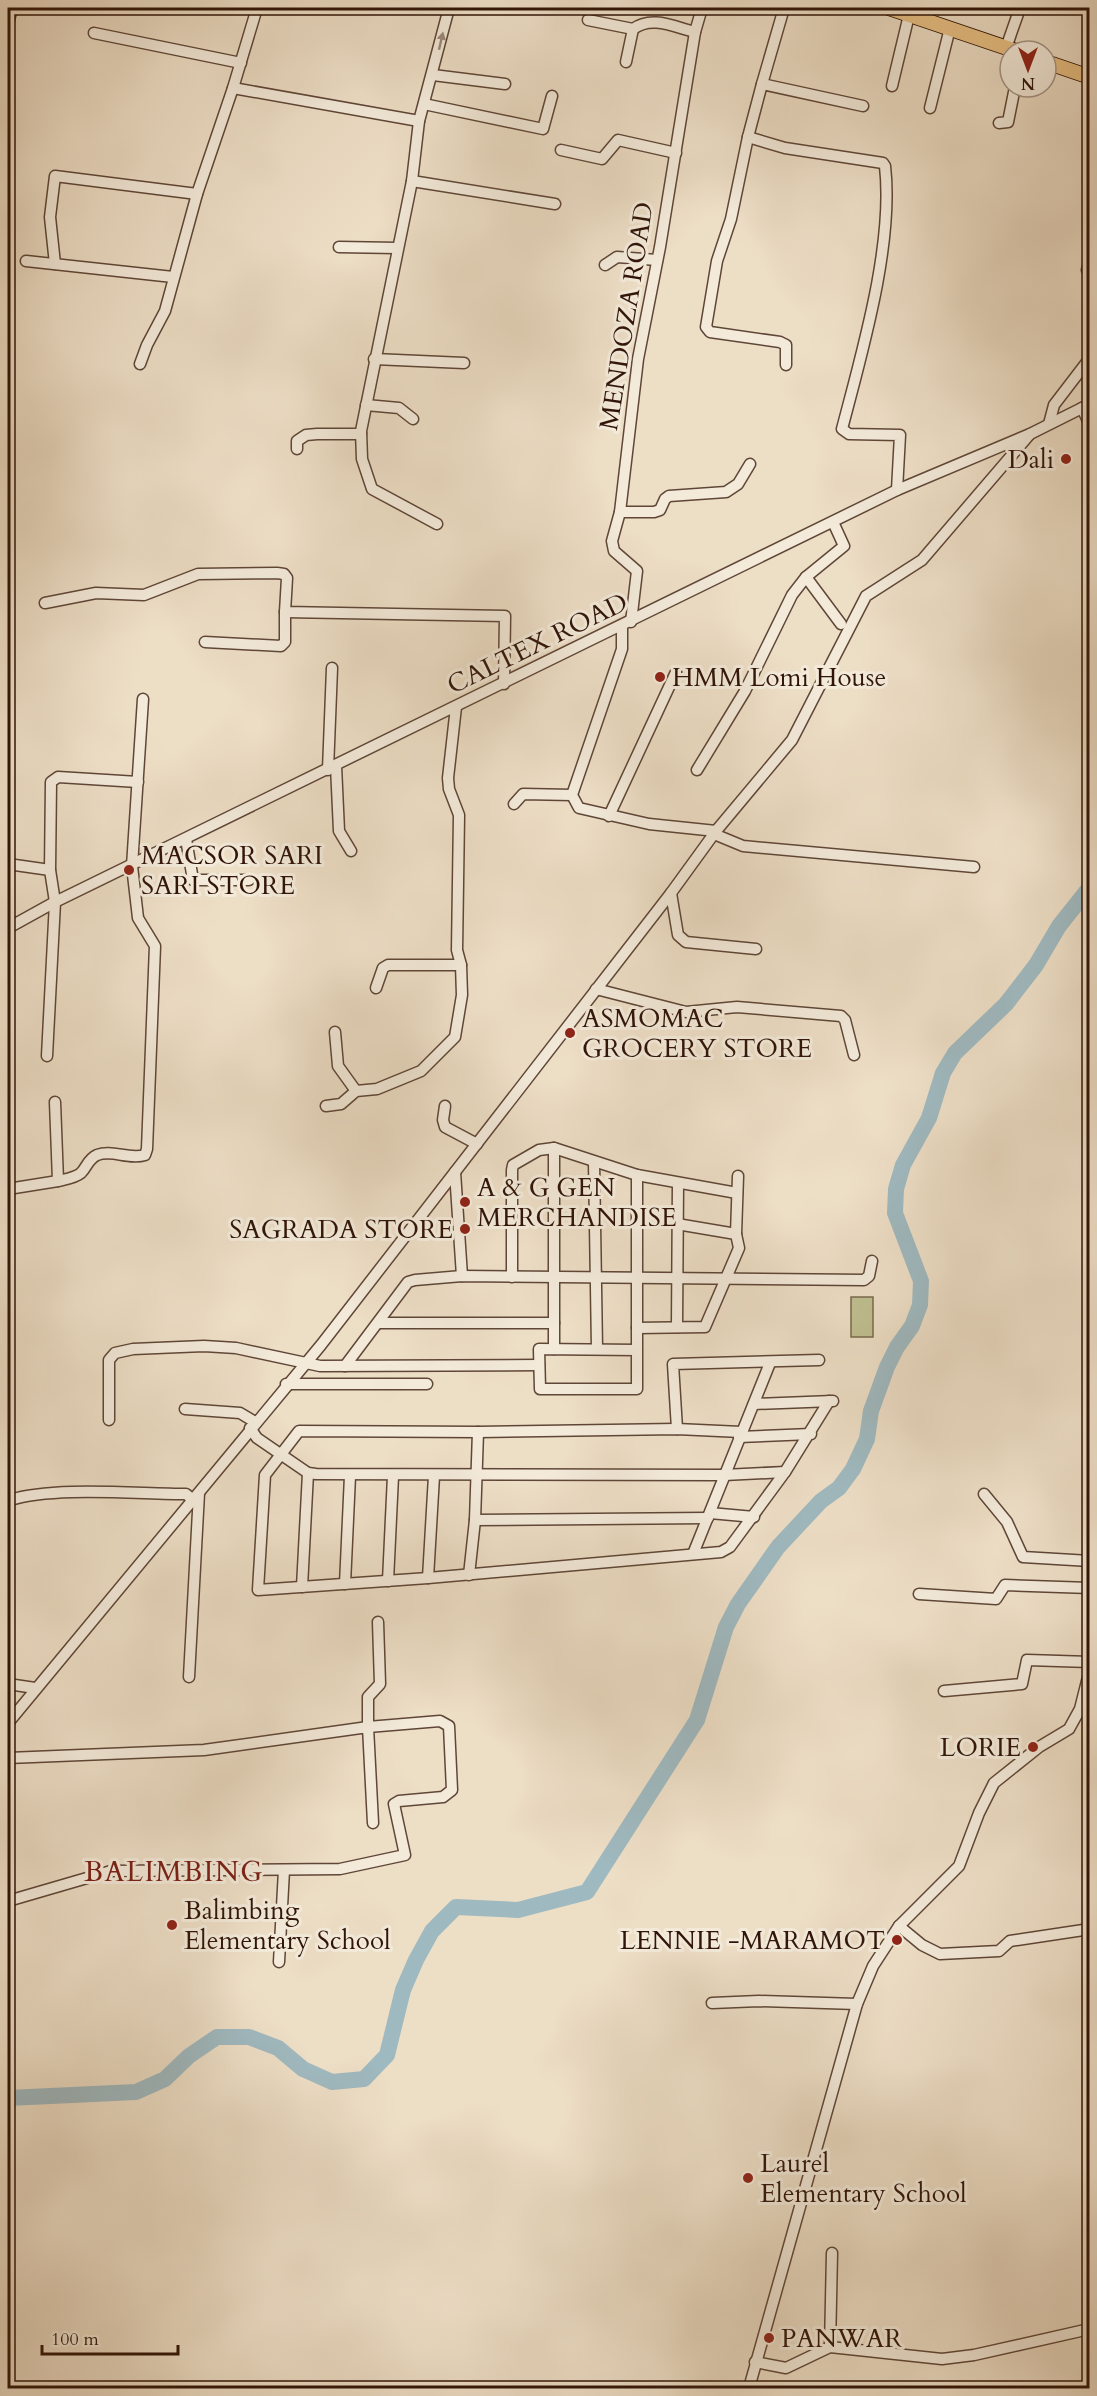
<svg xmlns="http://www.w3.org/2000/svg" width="1097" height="2396" font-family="Cardo,serif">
<rect width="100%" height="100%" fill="#eddec6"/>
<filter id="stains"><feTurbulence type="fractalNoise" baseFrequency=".00333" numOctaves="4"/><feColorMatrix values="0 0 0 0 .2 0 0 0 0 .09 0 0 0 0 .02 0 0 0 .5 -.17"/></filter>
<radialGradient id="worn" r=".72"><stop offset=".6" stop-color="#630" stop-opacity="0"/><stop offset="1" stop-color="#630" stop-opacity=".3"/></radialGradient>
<rect fill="#bfbf91" stroke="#786a4c" stroke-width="1.5" x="851" y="1297" width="22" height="40"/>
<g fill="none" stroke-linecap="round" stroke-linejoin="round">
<path stroke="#9fb9c0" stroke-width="16" d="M8 2098 136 2092 165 2079 189 2056 217 2037H249L278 2048 303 2069 332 2082 364 2079 387 2055 403 1990 416 1960 432 1931 456 1907 518 1910 587 1892 697 1720 726 1627 738 1604 778 1547 821 1501 839 1488 853 1469 867 1439 871 1411 887 1367 897 1347 912 1326 920 1305 921 1281 895 1213 896 1189 903 1165 929 1118 943 1073 955 1053 1006 1004 1036 965 1059 926 1090 887"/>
<g stroke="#5f4637" stroke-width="13">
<g id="minor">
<path d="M588 20 633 29C652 15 674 27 695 32"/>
<path d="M8 24 12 8"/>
<path d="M94 33 241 63"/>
<path d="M1006 48 1020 8"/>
<path d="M626 62 633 29"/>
<path d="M433 75 505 84"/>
<path d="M762 84 784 8"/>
<path d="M892 86 909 15"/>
<path d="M233 88 419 121 412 181 361 431 362 459 372 489 437 524"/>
<path d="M424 104 543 129 552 96"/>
<path d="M863 106 762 84 748 137 785 148 883 163 885 166C894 244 862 352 842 429L849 434 900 435 897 490"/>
<path d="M930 108 950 28"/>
<path d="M419 121 449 8"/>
<path d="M999 123 1008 122 1015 87"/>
<path d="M748 137 731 219 717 261 706 327 710 332 780 342 786 345V365"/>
<path d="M561 150 602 159 618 140 676 153"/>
<path d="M412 181 555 204"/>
<path d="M339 247 397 248"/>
<path d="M26 261 173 277"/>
<path d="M55 264 50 217 55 176 197 194 233 88 257 8"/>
<path d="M605 265 617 257 657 260"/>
<path d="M1087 270 1090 260"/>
<path d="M374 359 464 363"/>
<path d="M140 364 147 345 165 311 197 194"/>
<path d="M366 405 399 408 413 419"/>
<path d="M1082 408 1090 425"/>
<path d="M1049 424 1054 405 1090 358"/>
<path d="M297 449V441L306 435 317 434H361"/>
<path d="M620 512H654L660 510 665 499 669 496 726 492 738 484 750 464"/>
<path d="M806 577 841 624"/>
<path d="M45 603 96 593 144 595 198 574 277 573 284 574 287 578 285 612 505 616 504 684"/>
<path d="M631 622 637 571 614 551 612 541 620 512 638 359 660 247 695 32 702 8"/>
<path d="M622 626V649L572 795 579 808 649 824 716 831"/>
<path d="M205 642 281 646 285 642V612"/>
<path d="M336 766 339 831 351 851"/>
<path d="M328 770 332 668"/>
<path d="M697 770 745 691 792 595 806 577 844 546 833 522"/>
<path d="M514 804 523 794 572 795"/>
<path d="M609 816 676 672"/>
<path d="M714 834 743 846 974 867"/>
<path d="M186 839 193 880H249"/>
<path d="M8 864 50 870"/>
<path d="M671 893 678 935 686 942 756 949"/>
<path d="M8 928 55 902 897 490 1030 434 1090 404"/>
<path d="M376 988 383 968 388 965H461"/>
<path d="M596 989 686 1012 737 1007 841 1016 845 1020 854 1055"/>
<path d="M335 1032 338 1066 356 1091"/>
<path d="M47 1056 55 902 50 870 51 782 58 777 138 782"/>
<path d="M326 1106 341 1104 356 1091 377 1089 421 1071 455 1037 462 995 461 965 457 950 459 815 449 789 448 778 456 707"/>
<path d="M445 1106 443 1120 445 1127 477 1144"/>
<path d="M554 1148V1349"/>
<path d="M594 1162 597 1349"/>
<path d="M455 1172 462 1276"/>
<path d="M58 1181C66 1179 75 1178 81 1173 87 1167 88 1159 97 1155 112 1149 129 1160 145 1155L147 1149 155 946 138 918 132 866 143 699"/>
<path d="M8 1189 58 1181 55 1102"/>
<path d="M677 1224 736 1234"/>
<path d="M512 1277V1170L513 1165 539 1150 554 1148 637 1175 737 1193"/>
<path d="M380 1323H554"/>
<path d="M677 1327 678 1183"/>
<path d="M637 1328 705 1327 739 1248 736 1234 738 1176"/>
<path d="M637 1350 539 1349 540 1389H637V1175"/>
<path d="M345 1366 408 1282 415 1280 462 1276 864 1280 869 1276 872 1261"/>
<path d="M286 1384H427"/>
<path d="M754 1404 833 1401"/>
<path d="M185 1409 240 1413 255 1422"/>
<path d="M109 1420V1360L115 1353 133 1349 204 1346 236 1348 320 1366 539 1365"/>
<path d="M250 1428 257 1438 308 1473 316 1474 724 1475 785 1472"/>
<path d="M677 1429 673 1364 819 1360"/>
<path d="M741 1432 677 1429 478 1432 299 1431 265 1475 258 1590 428 1578 721 1552 730 1547 785 1472 829 1401"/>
<path d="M739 1437 811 1434"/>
<path d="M984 1494 1007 1522 1023 1557 1090 1561"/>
<path d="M10 1500C54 1486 137 1494 186 1494L193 1500"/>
<path d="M710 1513 754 1517"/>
<path d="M475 1520 708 1518"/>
<path d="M693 1554 770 1363"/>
<path d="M469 1575 475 1520 478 1432"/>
<path d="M428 1578 434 1476"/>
<path d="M388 1581 393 1476"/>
<path d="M345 1584 350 1476"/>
<path d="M302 1587 308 1473"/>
<path d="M919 1594 996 1599 1005 1585 1090 1588"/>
<path d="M189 1677 199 1493"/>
<path d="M8 1684 35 1688"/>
<path d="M944 1691 1022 1684 1027 1660 1090 1662"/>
<path d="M8 1723 321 1345 671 893 716 831 792 740 866 596 922 560 1030 434"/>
<path d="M8 1758 204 1750 368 1727 373 1823"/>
<path d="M8 1901 111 1871 340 1869 405 1855 394 1804 399 1801 443 1797 452 1790 449 1726 440 1721 368 1727V1697L380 1684 378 1622"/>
<path d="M899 1926 922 1945 940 1954 999 1951 1010 1941 1090 1929"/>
<path d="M279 1962 284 1870"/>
<path d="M712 2003 759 2001 857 2004"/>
<path d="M830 2347 832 2253"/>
<path d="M755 2362 786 2368 830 2347 942 2359 974 2355 1085 2330 1090 2326"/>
<path d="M749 2388 857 2004 873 1966 899 1926 959 1866 979 1813 994 1783 1039 1747 1069 1729 1080 1709 1090 1669"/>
</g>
</g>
<g stroke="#301407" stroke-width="16">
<g id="major">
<path d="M889 8 1016 51"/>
<path d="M1046 62 1090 77"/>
</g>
</g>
<use href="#minor" stroke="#f3eada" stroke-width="10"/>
<use href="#major" stroke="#e6bf83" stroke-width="14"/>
</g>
<defs><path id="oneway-solid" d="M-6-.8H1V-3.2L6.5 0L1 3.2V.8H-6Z" transform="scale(1.5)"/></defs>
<use fill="#9b8a7b" href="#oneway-solid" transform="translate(441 41) rotate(-77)"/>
<g fill="#8f2418" stroke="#f3eada" stroke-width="2">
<circle cx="1066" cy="459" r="6"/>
<circle cx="660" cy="677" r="6"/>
<circle cx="129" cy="870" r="6"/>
<circle cx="570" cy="1033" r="6"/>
<circle cx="465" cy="1202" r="6"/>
<circle cx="465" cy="1229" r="6"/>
<circle cx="1033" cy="1747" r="6"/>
<circle cx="172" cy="1925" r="6"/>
<circle cx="897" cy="1940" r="6"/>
<circle cx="748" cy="2178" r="6"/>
<circle cx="769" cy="2338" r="6"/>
</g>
<g text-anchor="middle" stroke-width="6" stroke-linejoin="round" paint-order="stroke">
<g font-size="26" fill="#301407" stroke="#f3eada">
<text transform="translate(626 316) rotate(-81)" y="9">MENDOZA ROAD</text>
<text transform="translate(537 643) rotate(-26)" y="9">CALTEX ROAD</text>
</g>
<g font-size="26" fill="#301407" stroke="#f3eada" text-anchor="start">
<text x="1054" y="468" text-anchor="end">Dali</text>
<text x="672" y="686">HMM Lomi House</text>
<text x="141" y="864">MACSOR SARI<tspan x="141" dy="30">SARI STORE</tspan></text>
<text x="582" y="1027">ASMOMAC<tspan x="582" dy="30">GROCERY STORE</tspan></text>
<text x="477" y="1196">A &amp; G GEN<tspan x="477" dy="30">MERCHANDISE</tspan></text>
<text x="453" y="1238" text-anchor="end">SAGRADA STORE</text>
<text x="1021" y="1756" text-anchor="end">LORIE</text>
<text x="184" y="1919">Balimbing<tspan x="184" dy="30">Elementary School</tspan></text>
<text x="885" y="1949" text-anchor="end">LENNIE -MARAMOT</text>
<text x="760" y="2172">Laurel<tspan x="760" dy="30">Elementary School</tspan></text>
<text x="781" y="2347">PANWAR</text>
</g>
<g font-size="28" letter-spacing="1.5" fill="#7a1f14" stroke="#f3eada">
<text x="174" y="1881">BALIMBING</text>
</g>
</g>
<rect width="1097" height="2396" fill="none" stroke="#eddec6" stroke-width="30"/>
<rect x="9" y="9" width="1079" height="2378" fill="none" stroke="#301407" stroke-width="3"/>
<rect x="15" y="15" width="1067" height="2366" fill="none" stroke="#301407" stroke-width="1.5"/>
<g transform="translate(1028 69) rotate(180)"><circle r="28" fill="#f3eada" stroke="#a59486" stroke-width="1.5"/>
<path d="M0-4.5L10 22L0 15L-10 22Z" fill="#8f2418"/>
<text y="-9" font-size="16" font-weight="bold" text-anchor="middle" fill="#301407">N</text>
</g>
<path d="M42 2345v9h136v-9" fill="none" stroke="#301407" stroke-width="3"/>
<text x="51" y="2345" font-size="18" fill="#301407" stroke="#f3eada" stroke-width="4.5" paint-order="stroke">100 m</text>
<rect width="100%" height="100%" filter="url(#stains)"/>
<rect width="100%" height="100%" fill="url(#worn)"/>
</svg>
